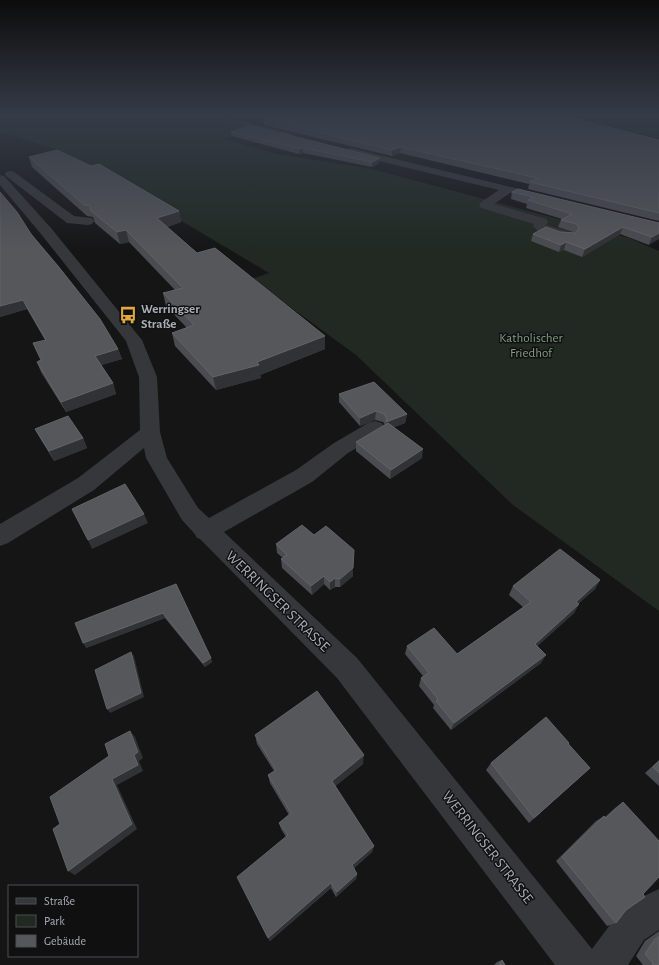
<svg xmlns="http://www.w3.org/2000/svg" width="659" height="965" font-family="'Alegreya Sans',sans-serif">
<rect width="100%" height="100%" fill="#151516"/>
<g fill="#212922">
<path d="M0 116H200L255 128 223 139 277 154 372 169 629 238 659 251V611L513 505 356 355 252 279 269 273 116 182 56 149 0 132Z"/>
<path d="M570 116H659V135L656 138Z"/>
</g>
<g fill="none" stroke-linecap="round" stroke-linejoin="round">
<g fill="#36373b" fill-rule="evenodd">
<path d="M209 116H223L289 133 291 135 286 138 210 118Z"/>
<path d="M350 148 548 196 550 198 548 200 544 202 510 193 494 204 546 219 548 222 546 225 573 233 575 236 573 239 568 240 539 232 533 226 534 224 481 208 479 205 481 202 499 190 346 153 345 151Z"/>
<path d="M10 171 14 172 74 216 92 218 94 221 92 224 88 225 67 223 6 176 5 174 6 172Z"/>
<path d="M0 175 4 176 51 228 142 340 157 377 160 432 167 458 198 508 209 518 296 470 334 443 368 423 375 421 382 423 385 428 382 433 348 453 312 482 224 532 357 658 592 949 618 914 646 895 659 889V930L644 940 628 965H555L337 678 200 539 197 538 194 533 182 520 146 458 144 448 94 490 8 543 0 546V524L78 478 140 430 139 377 126 341 41 234 0 185Z"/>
</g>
</g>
<g fill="#4b4c51">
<path d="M252 116H566L659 140V221L528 189 529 184 400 153 392 156 264 125 263 119H264Z"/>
<path d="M231 132 380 158 379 163 372 167 303 153 299 154 232 136Z"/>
<path d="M29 157 179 211 181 222 167 227 197 253 325 349 260 375 261 378 216 390 175 346 172 333 187 328 166 306 163 293 175 290 129 242 120 244 95 223 93 217 87 216 32 167Z"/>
<path d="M0 192 31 234 118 349 122 359 101 365 113 383 116 394 66 412 41 372 37 362 41 360 45 340 27 309 0 317Z"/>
<path d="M512 192 659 223 649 245 620 234 582 257 564 250 559 252 531 241 533 234 560 232 574 233 573 232 558 227 561 220 562 219 526 208 527 204 511 199Z"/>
<path d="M339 394 407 414 405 423 394 427 422 458 390 479 356 451V442L385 425 383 422 375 420 360 426 339 402Z"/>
<path d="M35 429 83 438 87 448 54 461 40 438Z"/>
<path d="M276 544 353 576 340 587H335L330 590 324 584 312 595 282 568 281 559 283 558 277 553Z"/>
<path d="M600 580 595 589 578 604H579L574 613 537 646 541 663 451 730 433 708 434 705 419 686 421 678 423 676 405 654 407 646 457 654 523 607 509 595 513 586Z"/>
<path d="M176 584 212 662 205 667 165 618 86 648Z"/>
<path d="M255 735 363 764 335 786 374 846 372 852 354 868 357 874 356 879 336 897 331 888 270 941 268 938 286 837 281 829 279 823 289 815 270 783 268 775 274 771 257 744Z"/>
<path d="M569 744 590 768 529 823 486 770 491 763Z"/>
<path d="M659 760V786L645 773Z"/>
<path d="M623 802 626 910 616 923 607 926 556 861 596 821 604 816 605 817 615 808Z"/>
<path d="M659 931V965H643L636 956 645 941Z"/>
<path d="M502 960 505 965H494L497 962Z"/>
</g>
<g fill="#313235">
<path d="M401 147 400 153 392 156V150Z"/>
<path d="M303 148V153L299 154V149Z"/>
<path d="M380 158 379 163 372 167V162Z"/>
<path d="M179 211 181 222 160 229 157 218Z"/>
<path d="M623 227 620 234 582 257 585 249Z"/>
<path d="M126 230 129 242 120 244 117 232Z"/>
<path d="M659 233V239L649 245 652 237Z"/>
<path d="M566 242 564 250 559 252 561 245Z"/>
<path d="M23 300 27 309 0 317V306Z"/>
<path d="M325 336V349L260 375 261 378 216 390 213 377 257 362Z"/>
<path d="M118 349 122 359 99 366 95 356Z"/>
<path d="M113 383 116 394 66 412 61 402Z"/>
<path d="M376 411 375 420 360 426V418Z"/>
<path d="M407 414 405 423 385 431 386 422Z"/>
<path d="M83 438 87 448 54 461 49 451Z"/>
<path d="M423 449 422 458 390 479 391 470Z"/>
<path d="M144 514 148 523 92 549 88 540Z"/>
<path d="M353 568V576L340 587V579Z"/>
<path d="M324 576V584L312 595 311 586Z"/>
<path d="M335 578V587L330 590V582Z"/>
<path d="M600 580 595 589 571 610 576 602Z"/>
<path d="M579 604 574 613 531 652 535 644Z"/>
<path d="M163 613 165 618 86 648 83 643Z"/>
<path d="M131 652 134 656 144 697 110 713 107 709Z"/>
<path d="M546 655 541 663 451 730 454 723Z"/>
<path d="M211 658 212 662 205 667 203 663Z"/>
<path d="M130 731 135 737 143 758 139 761 143 771 117 785 137 829 75 875 68 871 112 779 134 755Z"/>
<path d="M364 755 363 764 332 789V781Z"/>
<path d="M374 846 372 852 351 870 352 865Z"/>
<path d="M357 874 356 879 336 897 337 892Z"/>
<path d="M331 883V888L270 941 268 938Z"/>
</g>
<g fill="#55575b" stroke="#626469">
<path d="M274 116H566L659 140V213L530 182 537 178 401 147 392 150 263 119Z"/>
<path d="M249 125 380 158 372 162 303 148 299 149 231 132Z"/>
<path d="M57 150 91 166 99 164 179 211 157 218 197 253 215 248 325 336 257 362 259 365 213 377 172 333 194 325 163 293 183 288 126 230 117 232 91 211 90 206 84 205 29 157Z"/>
<path d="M518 189 659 223V233L652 237 623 227 585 249 566 242 561 245 533 234 546 227 560 232 576 233 579 228 576 224 561 220 572 214 528 200 533 197 512 192Z"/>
<path d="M0 192 17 212 31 234 58 266 100 319 118 349 95 356 113 383 61 402 37 362 41 360 33 343 46 340 23 300 0 306Z"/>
<path d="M374 382 407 414 386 422 387 419 384 414 376 411 360 418 339 394Z"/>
<path d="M68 416 83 438 49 451 35 429Z"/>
<path d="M388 423 423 449 391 470 356 442Z"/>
<path d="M125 484 144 514 88 540 72 509Z"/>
<path d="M302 525 314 535 326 526 354 550 353 568 340 579 335 578 330 582 324 576 311 586 281 559 287 555 276 544Z"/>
<path d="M560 549 600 580 576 602 579 604 535 644 546 655 454 723 436 701 438 699 421 678 429 673 407 646 434 628 457 654 531 602 513 586Z"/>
<path d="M176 584 211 658 203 663 163 613 83 643 75 623Z"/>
<path d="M131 652 141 693 107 709 95 670Z"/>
<path d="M317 691 364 755 332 781 374 846 352 865 357 874 337 892 331 883 268 938 237 877 288 835 279 823 291 813 268 775 276 770 255 735Z"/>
<path d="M546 717 569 743 568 744 590 768 534 818 491 763Z"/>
<path d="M130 731 138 752 134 755 138 765 112 779 132 824 68 871 53 829 60 824 50 797 109 756 105 744Z"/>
<path d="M659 761V773L653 767Z"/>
<path d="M623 802 659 841V877L643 894 645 897 626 910 616 923 562 857 604 816 606 818Z"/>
<path d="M659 936V965H652L653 963 645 954 655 939Z"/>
<path d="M502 960 505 965H498Z"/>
</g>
<linearGradient id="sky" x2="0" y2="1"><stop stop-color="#0c0c0c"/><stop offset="0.46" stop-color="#353b47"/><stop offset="1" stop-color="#353b47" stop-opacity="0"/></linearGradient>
<rect width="659" height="251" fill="url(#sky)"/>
<defs>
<g id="bus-bare" transform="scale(1.38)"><path d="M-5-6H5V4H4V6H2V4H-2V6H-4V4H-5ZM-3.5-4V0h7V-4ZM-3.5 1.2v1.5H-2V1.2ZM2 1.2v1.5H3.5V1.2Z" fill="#e2a841" stroke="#101011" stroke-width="2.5" paint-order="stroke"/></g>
</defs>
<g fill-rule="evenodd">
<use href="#bus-bare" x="128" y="315"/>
</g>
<g text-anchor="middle" stroke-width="3" stroke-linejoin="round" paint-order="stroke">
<g font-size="13" font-weight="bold" fill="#a8acb5" stroke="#101011" text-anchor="start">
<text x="141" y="313">Werringser<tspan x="141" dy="15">Straße</tspan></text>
</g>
<g font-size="13" fill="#809f81" stroke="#101011">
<text x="531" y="342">Katholischer<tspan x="531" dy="15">Friedhof</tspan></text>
</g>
<g font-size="15" fill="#a8acb5" stroke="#101011">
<text transform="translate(278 601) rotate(44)" y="5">WERRINGSER STRASSE</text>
<text transform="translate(488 847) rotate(52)" y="5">WERRINGSER STRASSE</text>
</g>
</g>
<rect x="8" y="885" width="130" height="72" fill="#101011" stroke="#4d4e53"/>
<rect x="16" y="898" width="20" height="6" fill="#36373b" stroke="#4d4e53"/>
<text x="44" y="905" font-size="12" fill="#a8acb5">Straße</text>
<rect x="16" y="915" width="20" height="12" fill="#212922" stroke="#4d4e53"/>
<text x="44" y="925" font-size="12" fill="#a8acb5">Park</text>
<rect x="16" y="935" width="20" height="12" fill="#55575b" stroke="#4d4e53"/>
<text x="44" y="945" font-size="12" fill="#a8acb5">Gebäude</text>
</svg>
